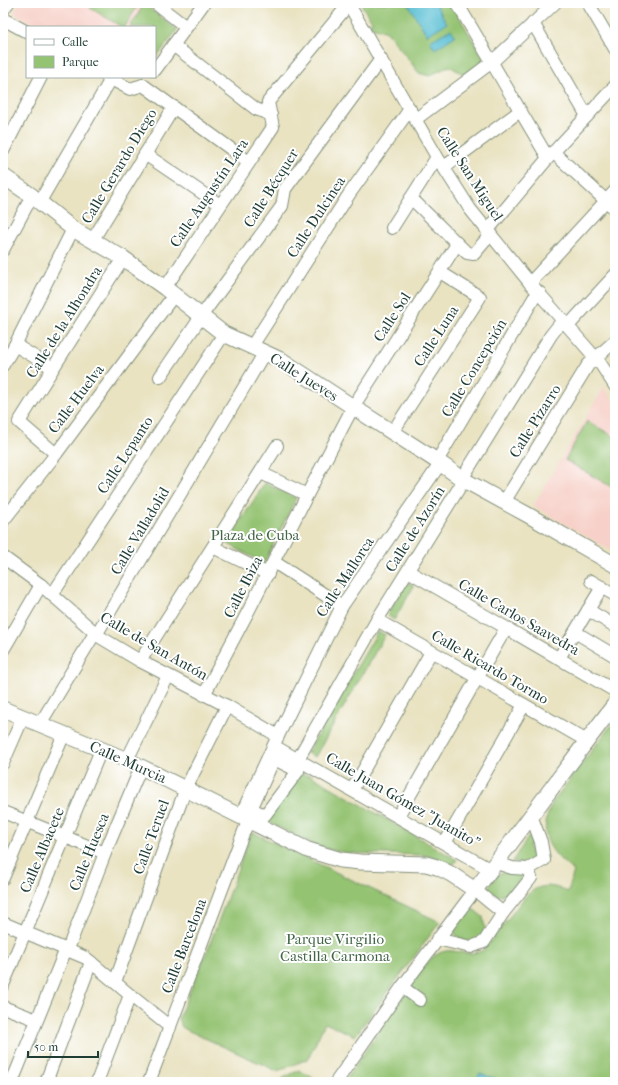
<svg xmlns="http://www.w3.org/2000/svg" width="618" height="1085" font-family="'IM FELL French Canon',serif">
<rect width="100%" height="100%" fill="#fff"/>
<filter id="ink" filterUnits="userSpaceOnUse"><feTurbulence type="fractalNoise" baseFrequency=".025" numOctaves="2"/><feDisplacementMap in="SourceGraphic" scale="8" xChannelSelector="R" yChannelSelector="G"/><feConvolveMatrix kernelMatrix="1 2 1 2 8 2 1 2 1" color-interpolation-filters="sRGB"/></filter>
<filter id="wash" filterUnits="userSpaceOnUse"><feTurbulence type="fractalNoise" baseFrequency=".012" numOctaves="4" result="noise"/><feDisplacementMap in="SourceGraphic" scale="16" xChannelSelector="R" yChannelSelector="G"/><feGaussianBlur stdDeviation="0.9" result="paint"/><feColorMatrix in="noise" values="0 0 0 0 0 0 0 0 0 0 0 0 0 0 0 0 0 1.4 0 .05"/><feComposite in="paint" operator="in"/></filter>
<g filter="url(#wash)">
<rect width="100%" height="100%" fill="#e9e3c2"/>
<g fill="#f7d1c9">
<path d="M19 3H142L144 4 130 27H38L14 13Z"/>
<path d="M604 387 615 404V553L533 506Z"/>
</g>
<g fill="#94c372" stroke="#5a8053">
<path d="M93 3H139L125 27H122L90 8Z"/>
<path d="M364 3H451L485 61 465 75 449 66 429 76 419 73 387 32 369 26 372 21 362 6Z"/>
<path d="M144 4 177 30 155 59V27H130Z"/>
<path d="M587 421 615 437V489L565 460Z"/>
<path d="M265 483 296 498 264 563 226 543Z"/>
<path d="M407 582 414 586 394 620 387 615Z"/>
<path d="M378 631 385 635 315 757 307 753Z"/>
<path d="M615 720V1082H344L404 995 415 992 411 985C421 971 433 948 453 951 466 953 472 955 484 950L525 897C539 883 551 884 568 892L574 871C551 854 537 835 551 806 556 796 567 784 574 774 588 756 601 738 615 720Z"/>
<path d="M298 771 307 776 308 774 457 860 453 865 436 858 422 855 349 853 331 850 313 844 262 819Z"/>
<path d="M254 833 440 922 355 1036 325 1023 308 1059 277 1071 187 1030 182 1027 178 1019 208 949 251 834Z"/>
<path d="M529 836 532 844 529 846 532 855 536 854V860L530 865 512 862Z"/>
<path d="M511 871 522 874 523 877 514 892 494 897 489 892V886L500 873Z"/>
<path d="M473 909 483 917 485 930C483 932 482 936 479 938 471 945 458 940 454 932L455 927 465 914 467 915Z"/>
<path d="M299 1070 313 1078 310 1082H276Z"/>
</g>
<g fill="#55bdd3" stroke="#3a7d84">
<path d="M411 3H435L447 23 427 35 408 4Z"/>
<path d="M451 29 455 36 435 49 430 41Z"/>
<path d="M479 1074 510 1082H477Z"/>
</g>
</g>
<g filter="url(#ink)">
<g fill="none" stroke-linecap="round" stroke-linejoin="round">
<g stroke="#84907b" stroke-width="14">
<g id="minor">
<path d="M155 3 186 27"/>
<path d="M348 3 437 157 470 209 530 283 600 363 615 386"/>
<path d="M457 3 548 158"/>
<path d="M588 3 615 49"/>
<path d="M3 10 8 3"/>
<path d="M3 19 27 32"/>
<path d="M533 23 587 116"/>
<path d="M173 45 256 109 271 115"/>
<path d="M155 70 204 3"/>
<path d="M107 77 130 89 143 85"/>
<path d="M143 85 249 162"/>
<path d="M416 119 492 62 555 3"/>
<path d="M3 151 41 77"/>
<path d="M553 152 615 209"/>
<path d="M145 154 220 205"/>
<path d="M444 167 520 111"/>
<path d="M411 198 467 253 474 254 490 235"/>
<path d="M39 203 111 79"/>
<path d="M392 228 437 157"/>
<path d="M487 231 548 158 615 86"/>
<path d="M92 241 174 107"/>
<path d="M3 250 32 196"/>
<path d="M530 283 615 191"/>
<path d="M165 288 273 127 268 102 349 4"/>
<path d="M568 326 615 275"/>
<path d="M15 345 53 368"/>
<path d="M252 346 350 193 410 109"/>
<path d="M3 365 15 345 73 229"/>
<path d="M160 377 205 311 282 206 285 189 381 59"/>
<path d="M392 433 480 297 440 272"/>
<path d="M56 454 19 422 123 258"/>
<path d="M437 461 534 298 540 293"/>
<path d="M261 473 307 495"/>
<path d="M504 502 588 365 615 341"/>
<path d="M3 521 56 454 174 295"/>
<path d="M213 547 268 574"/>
<path d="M3 557 41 585 100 637 140 661 227 706 278 736"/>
<path d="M274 562 342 606"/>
<path d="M408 571 615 691"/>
<path d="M591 581 615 595"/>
<path d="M52 595 224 334"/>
<path d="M588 610 615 626"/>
<path d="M377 620 587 741"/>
<path d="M575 632 615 656"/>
<path d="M3 650 41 585"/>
<path d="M559 658 602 587"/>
<path d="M140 661 277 446"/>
<path d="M204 695 250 608 307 495 353 407 457 244"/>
<path d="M40 724 95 633 99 630 265 352"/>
<path d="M274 746 491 870"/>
<path d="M274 759 298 771 265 815 251 809Z"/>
<path d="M298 759 377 620 464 480 465 474 551 335 563 320"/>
<path d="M127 760 168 676"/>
<path d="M3 763 23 717"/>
<path d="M352 790 431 652"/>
<path d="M3 812 105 853"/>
<path d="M398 816 506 628"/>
<path d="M240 817 278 736 342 606 440 464"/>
<path d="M445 843 524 705"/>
<path d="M497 863 512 868 528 869 544 860 541 842 531 815"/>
<path d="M3 878 64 734"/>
<path d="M3 923 86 958 130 995 170 1027"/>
<path d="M437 939 471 947 484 942 503 913 531 878 528 869"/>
<path d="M68 949 105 853 141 767"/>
<path d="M115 982 186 788 227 706"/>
<path d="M3 985 101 750"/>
<path d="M402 987 420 1000"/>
<path d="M3 1007 37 1020"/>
<path d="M12 1082 66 949"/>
<path d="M46 1082 91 962"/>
<path d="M97 1082 130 995"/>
<path d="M149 1082 244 831 249 821"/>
<path d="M336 1082 402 987 475 890 503 913"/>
</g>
</g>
<g stroke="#84907b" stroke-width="17">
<g id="major">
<path d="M3 176 32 196 73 229 123 258 165 288 224 334 283 361 353 407 437 461 464 480 528 515 615 565"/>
<path d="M3 709 127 760 308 850 341 860 360 862 426 864 437 867 451 874 475 890C523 828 568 765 615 704"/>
</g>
</g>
<use href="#minor" stroke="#fff" stroke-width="12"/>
<use href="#major" stroke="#fff" stroke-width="15"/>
</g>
</g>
<g text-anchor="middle" stroke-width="4" stroke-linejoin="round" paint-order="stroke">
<g font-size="15" fill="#1f3d34" stroke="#fff">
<text transform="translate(119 166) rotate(-59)" y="5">Calle Gerardo Diego</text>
<text transform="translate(470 174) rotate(57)" y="5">Calle San Miguel</text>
<text transform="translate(271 188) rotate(-58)" y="5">Calle Bécquer</text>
<text transform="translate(209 193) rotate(-56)" y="5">Calle Augustín Lara</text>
<text transform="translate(316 217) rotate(-57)" y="5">Calle Dulcinea</text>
<text transform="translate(392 317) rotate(-57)" y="5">Calle Sol</text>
<text transform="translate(64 322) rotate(-58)" y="5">Calle de la Alhondra</text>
<text transform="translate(436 336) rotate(-57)" y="5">Calle Luna</text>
<text transform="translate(474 368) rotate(-59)" y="5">Calle Concepción</text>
<text transform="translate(304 377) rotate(32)" y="5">Calle Jueves</text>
<text transform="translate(76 399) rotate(-53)" y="5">Calle Huelva</text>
<text transform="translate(535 421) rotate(-58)" y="5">Calle Pizarro</text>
<text transform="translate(125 455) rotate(-57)" y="5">Calle Lepanto</text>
<text transform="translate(415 529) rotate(-58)" y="5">Calle de Azorín</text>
<text transform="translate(140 531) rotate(-59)" y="5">Calle Valladolid</text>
<text transform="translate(345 577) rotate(-57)" y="5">Calle Mallorca</text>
<text transform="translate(243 587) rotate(-63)" y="5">Calle Ibiza</text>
<text transform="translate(519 617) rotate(30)" y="5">Calle Carlos Saavedra</text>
<text transform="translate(154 646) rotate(30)" y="5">Calle de San Antón</text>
<text transform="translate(490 667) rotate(30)" y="5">Calle Ricardo Tormo</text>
<text transform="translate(128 762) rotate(24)" y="5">Calle Murcia</text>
<text transform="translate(403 800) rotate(30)" y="5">Calle Juan Gómez "Juanito"</text>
<text transform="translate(151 837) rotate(-70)" y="5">Calle Teruel</text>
<text transform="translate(42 850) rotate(-67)" y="5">Calle Albacete</text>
<text transform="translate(89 852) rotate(-68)" y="5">Calle Huesca</text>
<text transform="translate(184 946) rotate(-69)" y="5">Calle Barcelona</text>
</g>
<g font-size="15" fill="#426547" stroke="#fff">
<text x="255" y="540">Plaza de Cuba</text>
<text x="335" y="944">Parque Virgilio<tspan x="335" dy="17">Castilla Carmona</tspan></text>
</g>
</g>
<rect width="618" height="1085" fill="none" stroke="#fff" stroke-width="16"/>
<rect x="26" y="26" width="130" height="52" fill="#ffffff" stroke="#a5b1ae"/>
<rect x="34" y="39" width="20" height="6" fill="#ffffff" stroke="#a5b1ae"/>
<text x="62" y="46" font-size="12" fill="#1f3d34">Calle</text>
<rect x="34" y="56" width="20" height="12" fill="#94c372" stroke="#a5b1ae"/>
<text x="62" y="66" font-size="12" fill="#1f3d34">Parque</text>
<path d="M28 1051v6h70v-6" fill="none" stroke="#1f3d34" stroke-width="2"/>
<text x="34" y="1051" font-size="12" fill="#1f3d34" stroke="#ffffff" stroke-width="3" paint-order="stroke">50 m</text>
</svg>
